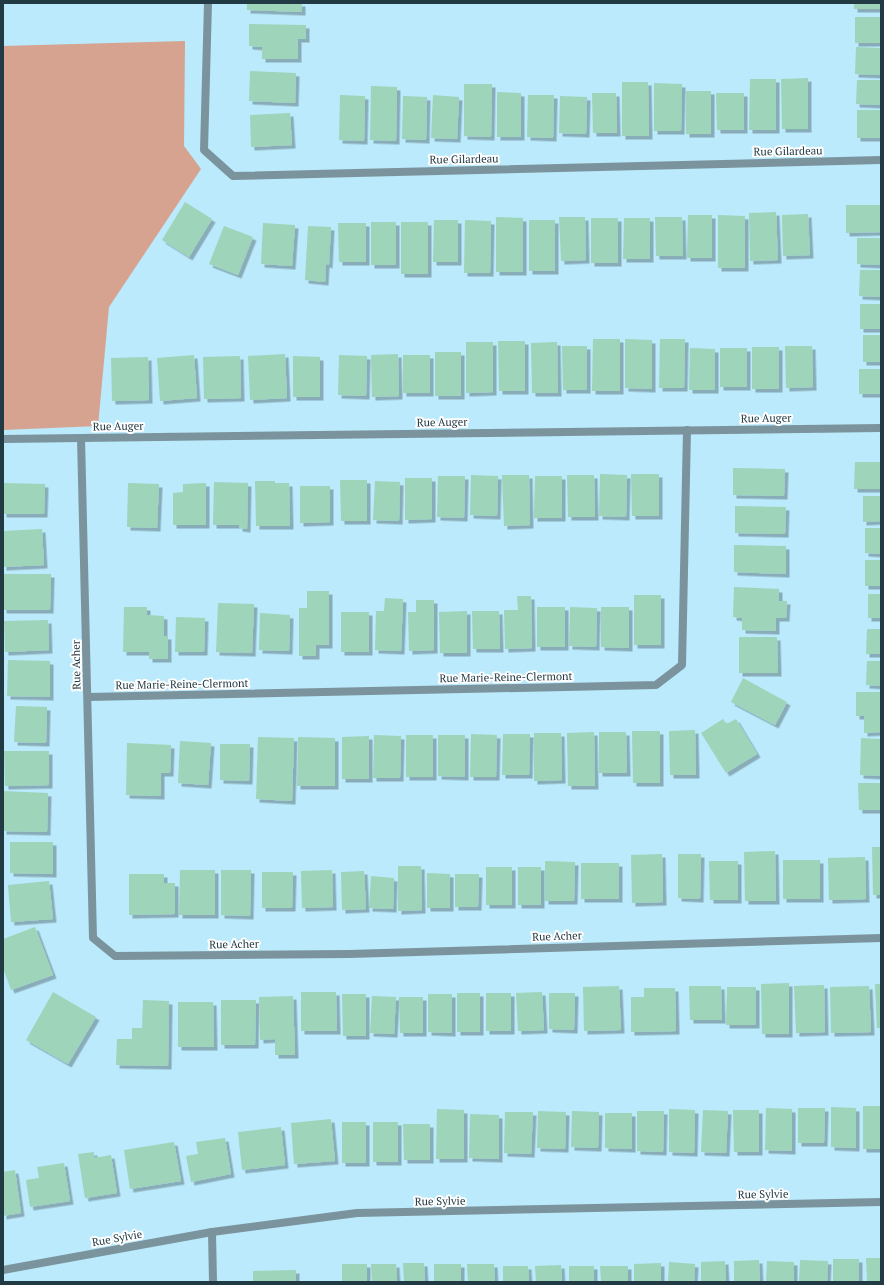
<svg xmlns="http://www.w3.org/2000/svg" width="884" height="1285" font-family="'PT Serif',serif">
<defs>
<filter id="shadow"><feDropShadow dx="3.5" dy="3.5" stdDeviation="0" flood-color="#0004"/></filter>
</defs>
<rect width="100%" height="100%" fill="#baeafb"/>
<path fill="#d5a390" d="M185 41 184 146 201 169 109 307 98 426 3 430V46Z"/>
<g fill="#9ed4b9" filter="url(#shadow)">
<path d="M247 3H302V12L247 10Z"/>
<rect x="854" y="3" width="27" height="6"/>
<rect x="855" y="17" width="26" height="26"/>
<path d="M249 24 306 25V39H298V59H262V47L249 46Z"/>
<path d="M856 47 881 48V75L855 74Z"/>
<path d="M250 71 296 73 295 103 249 101Z"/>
<path d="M808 78V129H782L781 79Z"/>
<path d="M750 79H776V130H749Z"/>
<path d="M857 80H881V105L856 104Z"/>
<path d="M622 82H648L649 136H622Z"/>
<path d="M654 83 682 84 681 131H654Z"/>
<path d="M464 84H492L491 137 464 136Z"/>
<path d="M371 86 397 87 396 141 370 140Z"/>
<rect x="686" y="91" width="25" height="43"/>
<path d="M497 92 521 93V137H497Z"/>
<path d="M592 93H616L617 133H593Z"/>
<path d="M716 93H744V130H717Z"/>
<path d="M340 95 365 96 364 141 339 140Z"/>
<path d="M433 95 459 97 457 139 431 138Z"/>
<path d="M528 95H554L553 138 527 137Z"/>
<path d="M403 96 427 97 426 140 402 139Z"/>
<path d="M560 96 587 97 586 134 559 133Z"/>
<rect x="857" y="110" width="24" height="28"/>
<path d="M290 113 292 145 251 147 250 115Z"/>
<path d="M185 202 212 219 189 257 162 240Z"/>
<path d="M846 205H881V232L846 233Z"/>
<path d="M776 212 778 260 750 261 749 213Z"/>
<path d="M808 214 810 255 783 256 782 215Z"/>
<path d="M688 215H712V258H687Z"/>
<path d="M718 215 745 216V268H718Z"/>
<path d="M496 217 523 218V272H496Z"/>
<path d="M559 217H585L586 260 561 261Z"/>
<path d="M655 217H682L683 256H656Z"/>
<rect x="591" y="218" width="27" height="45"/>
<path d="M624 218H650V259H623Z"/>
<path d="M434 220H458V262H433Z"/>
<path d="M465 220 491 221 490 273H464Z"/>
<rect x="529" y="220" width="26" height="51"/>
<rect x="371" y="222" width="25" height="43"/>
<rect x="401" y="222" width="27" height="52"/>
<path d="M263 223 295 225 292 266 261 264Z"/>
<path d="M338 223H366V262H339Z"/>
<path d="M224 226 253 237 238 275 209 264Z"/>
<path d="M308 226 331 227 329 265 326 264 325 282 305 280Z"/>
<path d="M857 238H881V265L857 264Z"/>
<path d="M860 270H881V297L859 296Z"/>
<rect x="860" y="304" width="21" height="25"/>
<rect x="863" y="335" width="18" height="27"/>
<path d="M593 339H620V391H592Z"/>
<path d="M625 339 652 340V389L625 388Z"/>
<path d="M660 339H685L684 388H659Z"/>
<path d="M498 341H525V391H499Z"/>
<path d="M466 342H493V392L466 393Z"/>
<path d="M557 342 558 393H532L531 343Z"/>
<path d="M562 346H587V390H563Z"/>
<path d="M785 346H812L813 387 786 388Z"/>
<rect x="752" y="347" width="27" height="42"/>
<path d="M690 348 715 349V390H689Z"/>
<rect x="720" y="348" width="27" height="39"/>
<rect x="435" y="352" width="26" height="44"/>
<path d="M285 354 287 398 250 400 248 356Z"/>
<path d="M398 354 399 396 372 397 371 355Z"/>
<path d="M194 355 197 398 160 401 157 358Z"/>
<path d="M339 355 367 356 366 396 338 395Z"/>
<rect x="403" y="355" width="27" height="38"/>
<path d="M240 356 241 398 204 399 203 357Z"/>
<path d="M293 356 320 357V397H293Z"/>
<path d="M148 357 149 400 112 401 111 358Z"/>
<rect x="859" y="369" width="22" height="25"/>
<path d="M855 462H881V489H854Z"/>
<path d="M733 468 785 469 784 496 733 495Z"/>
<path d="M600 474 627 475 626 517 599 516Z"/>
<path d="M631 474H659V516H632Z"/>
<path d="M471 475 498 476 497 516 470 515Z"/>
<path d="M502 475H529L530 525 504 526Z"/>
<path d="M567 475H594L595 517H568Z"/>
<path d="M438 476H465L464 518 437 517Z"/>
<path d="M535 476H562V518H534Z"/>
<path d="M405 478H432V519L405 520Z"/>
<path d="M340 480H367V521H341Z"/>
<path d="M255 481H275V483H289L290 526H256Z"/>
<path d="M375 481 400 482 399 521 373 520Z"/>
<path d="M214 482 248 483 247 529 239 528V525H213Z"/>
<path d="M3 483 45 484 44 514H3Z"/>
<path d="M128 483 159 484 157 528 127 527Z"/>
<path d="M206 483V525H173V493L183 492V484Z"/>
<path d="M300 486H330V522L300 523Z"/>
<path d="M863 496H881V521L863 522Z"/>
<path d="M735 506 786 507 785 534 735 533Z"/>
<path d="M865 528H881V554L865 553Z"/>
<path d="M42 529 44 565 3 567V531Z"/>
<path d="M734 545 786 546V574L734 572Z"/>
<rect x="865" y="560" width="16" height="26"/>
<path d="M3 574H51L50 610H3Z"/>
<path d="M734 587 779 589V601H787L786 618H776V631L742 630V618L733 617Z"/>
<path d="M307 591H329V645H316V656H299V608H307Z"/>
<rect x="868" y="594" width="13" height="24"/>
<rect x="634" y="595" width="27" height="50"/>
<path d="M517 596H531L532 648 505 649 504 610H518Z"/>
<path d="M385 598 403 599 401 651 375 650 376 611H384Z"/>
<path d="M416 600H434V650L409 651 408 612H416Z"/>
<path d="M218 603 254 604 252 653 216 652Z"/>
<path d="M124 607H147V615L164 616V636H168V659H149V652H123Z"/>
<rect x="537" y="607" width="28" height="40"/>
<path d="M570 607 597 608 596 647 569 646Z"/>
<path d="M601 607H629V648L601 647Z"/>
<path d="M467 611V653H440L439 612Z"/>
<path d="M472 611H499L500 649H473Z"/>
<rect x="341" y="612" width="28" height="40"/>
<path d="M260 613 290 615 289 651 259 650Z"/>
<path d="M176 617 205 618 204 652H175Z"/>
<path d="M48 620 49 650 5 652 4 621Z"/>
<path d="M867 629H881V654H866Z"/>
<path d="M739 637H777L778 673H739Z"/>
<path d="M8 660 50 661V697L7 696Z"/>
<path d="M867 661H881V686L866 685Z"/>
<path d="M743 678 787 702 775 725 731 702Z"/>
<path d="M856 692H881V732L864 733V716H856Z"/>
<path d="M16 706 47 707 46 743 14 742Z"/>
<path d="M723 719 726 724 736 719 757 754 726 773 701 733Z"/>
<path d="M695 730 696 775H670L669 731Z"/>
<path d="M632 731H660V783H633Z"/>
<path d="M594 732 595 786H568L567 733Z"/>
<path d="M599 732H626L627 773H599Z"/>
<path d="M534 733H561L562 780 534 781Z"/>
<path d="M471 734 497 735 496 777H470Z"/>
<path d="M503 734H530L529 775H502Z"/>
<path d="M374 735 401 736 400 778H373Z"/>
<rect x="406" y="735" width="27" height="42"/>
<path d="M438 735H465V777L438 776Z"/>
<path d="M369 736V779H342V737Z"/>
<path d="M258 737 294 738 292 801 256 799Z"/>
<path d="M298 737 335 738V786H297Z"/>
<path d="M861 738 881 739V776L860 775Z"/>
<path d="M180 741 211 743 208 785 178 783Z"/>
<path d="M127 743 171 745 170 773H161V796L126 795Z"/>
<path d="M220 744H250L249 781 220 780Z"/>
<path d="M4 751H49V785L5 786Z"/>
<path d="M858 783H881V810H859Z"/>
<path d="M3 791 48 793 47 832 3 831Z"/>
<path d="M10 842H53V874L10 873Z"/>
<path d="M872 847H881V895H873Z"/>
<path d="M775 851 776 901H745L744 852Z"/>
<path d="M662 854 663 902 632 903 631 855Z"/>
<path d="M678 854H701L700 899 678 898Z"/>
<path d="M865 857 866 899 829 900 828 858Z"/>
<rect x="783" y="860" width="37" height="39"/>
<path d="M545 861 575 862 574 901H545Z"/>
<path d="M709 861H738V900H710Z"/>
<rect x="581" y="863" width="38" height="36"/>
<path d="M398 866H421L422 910 398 911Z"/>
<rect x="486" y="867" width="26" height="38"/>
<rect x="518" y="867" width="23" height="38"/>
<path d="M180 870H215V915H179Z"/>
<path d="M221 870H251L250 916 221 915Z"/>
<path d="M332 870 333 907 302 908 301 871Z"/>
<path d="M364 871 366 909 342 910 341 872Z"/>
<path d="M262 872H293L292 908H262Z"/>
<path d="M427 873 450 874V908H427Z"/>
<path d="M129 874H164V883H175V914L129 915Z"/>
<path d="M455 874H479L478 907H455Z"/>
<path d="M371 876 394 878 393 909 369 908Z"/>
<path d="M49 881 53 919 11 922 8 885Z"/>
<path d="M35 927 53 975 11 990 3 968V939Z"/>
<path d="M789 983V1034H762L761 984Z"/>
<path d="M875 984H881V1028H877Z"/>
<path d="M824 985 825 1032 796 1033 794 986Z"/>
<path d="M619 986 621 1030 584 1031 583 987Z"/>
<path d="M689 986H721L722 1020H690Z"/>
<path d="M869 986 871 1032 831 1033 830 987Z"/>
<path d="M727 987H756V1025H726Z"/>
<path d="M644 988H675L676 1031 631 1032V997H644Z"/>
<path d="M53 992 96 1017 68 1064 26 1040Z"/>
<path d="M301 992H336L337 1031H301Z"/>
<path d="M542 992 544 1030 518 1031 516 993Z"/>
<rect x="457" y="993" width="23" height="39"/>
<rect x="486" y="993" width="25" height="38"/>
<path d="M549 993H575L574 1030 549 1029Z"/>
<path d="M342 994H366V1036H343Z"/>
<path d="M428 994H452V1033L428 1032Z"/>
<path d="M293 996 295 1055H275V1039L260 1040 259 997Z"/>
<path d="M372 996 396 997 394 1034 370 1033Z"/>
<path d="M399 997H423V1033H400Z"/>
<path d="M143 1000 169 1001 168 1066 116 1065 117 1039H132V1028H142Z"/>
<path d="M221 1000H256L255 1045H221Z"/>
<path d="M178 1002H213L214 1047H178Z"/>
<rect x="863" y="1106" width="18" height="43"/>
<path d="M831 1107 856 1108V1148L831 1147Z"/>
<path d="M766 1108 792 1109V1151L765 1150Z"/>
<path d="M798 1108H825L824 1143H798Z"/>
<path d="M437 1109 464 1110V1159H436Z"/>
<path d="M669 1109 695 1110 694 1153 669 1152Z"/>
<path d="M703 1110 728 1111 726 1153 701 1152Z"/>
<path d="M733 1110H759V1152H734Z"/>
<path d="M538 1111 566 1112 565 1149 537 1148Z"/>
<path d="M572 1111 599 1112 598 1148 571 1147Z"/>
<path d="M637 1111H664L663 1152 637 1151Z"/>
<path d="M505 1112H533L531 1154 504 1153Z"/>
<path d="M605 1113H632V1149L605 1148Z"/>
<path d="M470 1114 499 1115V1159L469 1158Z"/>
<path d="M331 1119 335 1161 294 1164 291 1123Z"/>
<rect x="342" y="1122" width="24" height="41"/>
<rect x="373" y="1122" width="25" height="40"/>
<path d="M403 1124H430V1160H404Z"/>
<path d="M281 1127 285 1165 242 1170 238 1132Z"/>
<path d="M225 1138 231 1174 191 1182 186 1156 198 1154 196 1142Z"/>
<path d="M174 1142 181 1181 130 1189 124 1150Z"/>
<path d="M94 1152V1158L111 1155 117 1193 85 1198 78 1154Z"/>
<path d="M64 1163 70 1201 30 1207 26 1180 39 1178 37 1167Z"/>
<path d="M15 1170 21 1213 3 1216V1172Z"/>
<path d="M866 1258H881V1282H867Z"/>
<rect x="833" y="1259" width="26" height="23"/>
<path d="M759 1260 760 1282H734V1261Z"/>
<path d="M800 1260 828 1261 827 1282H799Z"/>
<path d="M725 1261 726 1282H701V1262Z"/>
<path d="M767 1261 794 1262V1282H766Z"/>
<path d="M669 1262 695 1264 694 1282H668Z"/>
<path d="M403 1263H424L425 1282H404Z"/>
<path d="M661 1263V1282H634V1264Z"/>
<rect x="342" y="1264" width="25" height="18"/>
<path d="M371 1264H396L397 1282H372Z"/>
<rect x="434" y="1264" width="27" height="18"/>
<path d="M467 1264H494L495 1282H468Z"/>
<path d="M561 1265 562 1282H536L535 1266Z"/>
<path d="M503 1266H528L529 1282H503Z"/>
<rect x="569" y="1266" width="25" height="16"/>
<path d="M600 1266H628V1282H601Z"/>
<path d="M296 1270V1282H253V1271Z"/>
</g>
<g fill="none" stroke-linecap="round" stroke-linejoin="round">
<g stroke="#7b939c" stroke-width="8">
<path d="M208 3 204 150 233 176 881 160"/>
<path d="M81 438 93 938 115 956 349 954 881 938"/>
<path d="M3 439 881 428"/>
<path d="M88 697 656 685 682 665 687 430"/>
<path d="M212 1232 213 1282"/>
<path d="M3 1270 212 1232 357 1213 881 1202"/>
</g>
</g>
<g text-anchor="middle" stroke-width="4" stroke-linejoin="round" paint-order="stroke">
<g font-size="11" fill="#223a43" stroke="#fff">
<text transform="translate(788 151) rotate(-1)" y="4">Rue Gilardeau</text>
<text transform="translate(464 159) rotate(-1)" y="4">Rue Gilardeau</text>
<text transform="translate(766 418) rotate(-1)" y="4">Rue Auger</text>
<text transform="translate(442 422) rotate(-1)" y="4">Rue Auger</text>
<text transform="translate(118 426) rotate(-1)" y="4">Rue Auger</text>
<text transform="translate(76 665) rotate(-91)" y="4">Rue Acher</text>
<text transform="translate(506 677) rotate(-1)" y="4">Rue Marie-Reine-Clermont</text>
<text transform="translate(182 684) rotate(-1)" y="4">Rue Marie-Reine-Clermont</text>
<text transform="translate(557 936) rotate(-2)" y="4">Rue Acher</text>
<text transform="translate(234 944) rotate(-1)" y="4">Rue Acher</text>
<text transform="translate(763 1194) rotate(-1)" y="4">Rue Sylvie</text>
<text transform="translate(440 1201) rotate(-1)" y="4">Rue Sylvie</text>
<text transform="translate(117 1238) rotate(-10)" y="4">Rue Sylvie</text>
</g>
</g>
<rect width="884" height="1285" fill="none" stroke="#223a43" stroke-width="8"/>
</svg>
